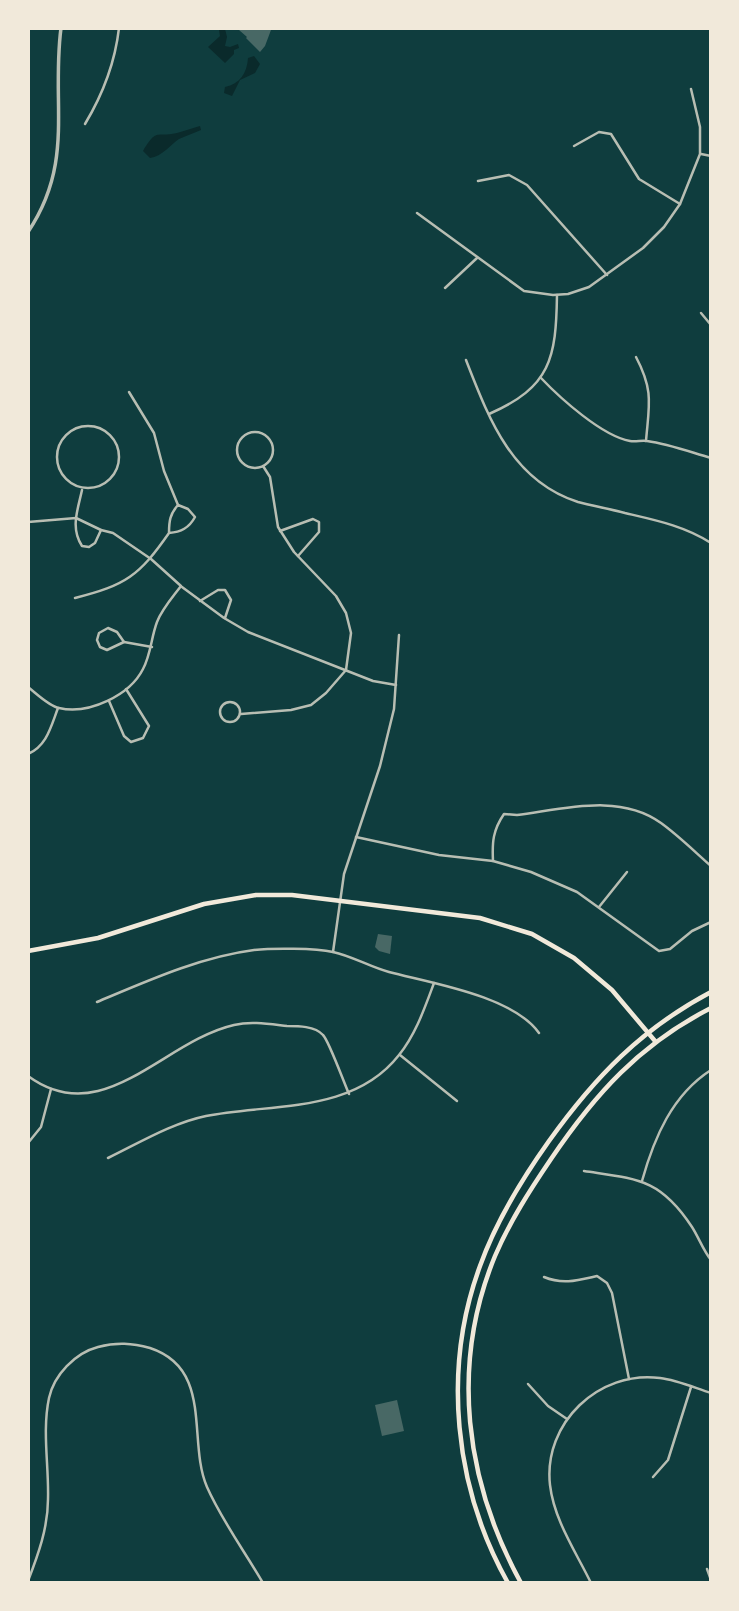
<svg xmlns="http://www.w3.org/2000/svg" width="739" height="1611" font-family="'Fira Sans Condensed',sans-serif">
<rect width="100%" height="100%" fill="#0f3d3e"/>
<g fill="#0a2a2b">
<path d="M222 28 225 29 227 37 225 46 230 47 238 44 239 48 234 50V54L225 63 208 47 220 36 219 30Z"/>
<path d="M254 56 260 64 255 73 240 80 232 96 224 93 225 87C240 84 247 73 248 58Z"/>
<path d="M200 126 201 130C194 133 186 136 179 139 171 144 162 157 150 158L143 151C157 127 157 138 177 133 185 131 192 128 200 126Z"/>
</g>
<g fill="#486865">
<path d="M241 28H270L271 30 265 46 260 52 246 38 247 37 239 30Z"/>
<path d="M378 934 392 936 390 954 379 951 375 947Z"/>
<path d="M397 1400 404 1431 382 1436 375 1405Z"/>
</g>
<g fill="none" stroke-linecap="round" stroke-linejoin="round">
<g stroke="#b8beb3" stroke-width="2.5">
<path d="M85 124C103 94 115 63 119 28"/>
<path d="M574 146 599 132 611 134 639 179 680 204"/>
<path d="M701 154 711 156"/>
<path d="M478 181 509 175 527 185 607 275"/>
<path d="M417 213 524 291 553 295 568 294 589 287 643 248 664 227 680 204 700 154V127L691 89"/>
<path d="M445 288 477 258"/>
<path d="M701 313 711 325"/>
<path d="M636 357C654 391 649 405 646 441"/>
<path d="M466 360C489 419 512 481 578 502 594 506 610 509 625 513 655 520 685 526 711 543"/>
<path d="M541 378C560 398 602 436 630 441 636 442 642 440 647 441 669 444 690 452 711 458"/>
<path d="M129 392 154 433 164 471 178 505"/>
<path d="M489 414C551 387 556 358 557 295"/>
<circle cx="88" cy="457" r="31"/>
<circle cx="255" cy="450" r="18"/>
<path d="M82 490C78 509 70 528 82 546L89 547 95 543 101 530"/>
<path d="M28 522 76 518 101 530 113 533 151 559 181 586C172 598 162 609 157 622 151 638 151 654 143 669 130 695 89 715 59 708 49 706 37 694 28 687"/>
<path d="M280 531 313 519 319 522V532L298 556"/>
<path d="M182 587 224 618 248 632 373 681 396 685"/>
<path d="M75 598C126 585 139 576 169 533 181 532 189 528 195 517L188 509 178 505C170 514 169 521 169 533"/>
<path d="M200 601 218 590H225L231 600 225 618"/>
<path d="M108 628 117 632 124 642 107 650 100 647 97 640 99 633Z"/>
<path d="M124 642 152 647"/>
<path d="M109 701 124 736 131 742 143 738 149 726 126 689"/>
<circle cx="230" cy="712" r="10"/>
<path d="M241 714 291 710 311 705 326 693 346 670 351 633 346 613 336 596 294 552 278 527 270 477 263 466"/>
<path d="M28 754C47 746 51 726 58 708"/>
<path d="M356 837 439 855 493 861 531 872 577 892 659 951 670 949 692 931 711 922"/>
<path d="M493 861C492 842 493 830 504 814L517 815C564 809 620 793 661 823 679 836 695 852 711 866"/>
<path d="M599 907 627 872"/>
<path d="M333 952 344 874 380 766 394 709 399 635"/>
<path d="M97 1002C147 981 200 957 254 950 272 948 315 948 333 952 352 956 370 967 389 972 431 983 513 996 539 1033"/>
<path d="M400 1055 457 1101"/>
<path d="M28 1076C103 1131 163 1041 234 1025 251 1021 269 1024 287 1026 298 1026 315 1026 323 1035 329 1041 344 1083 349 1094"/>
<path d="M28 1143 41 1127 51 1089"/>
<path d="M108 1158C139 1143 172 1123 206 1116 272 1103 353 1114 399 1055 416 1034 425 1007 434 983"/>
<path d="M584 1171C637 1179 660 1178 692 1227 699 1238 703 1250 711 1260"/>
<path d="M642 1181C654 1138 672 1095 711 1070"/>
<path d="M544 1277C563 1285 579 1280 597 1276L607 1283 612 1293 629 1379"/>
<path d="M528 1384 548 1406 567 1419"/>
<path d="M653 1477 668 1460 691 1387"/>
<path d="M707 1569 711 1580"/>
<path d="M28 1581C38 1555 48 1528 48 1499 49 1466 42 1431 49 1398 54 1375 75 1353 98 1347 117 1342 132 1343 150 1348 214 1369 187 1441 207 1487 221 1519 245 1552 263 1583"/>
<path d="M591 1583C576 1552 554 1520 550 1485 543 1423 599 1370 660 1378 677 1380 695 1388 711 1393"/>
</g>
<path stroke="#b8beb3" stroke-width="3.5" d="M28 232C75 162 51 104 61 28"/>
<g stroke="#f1e9da" stroke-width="4.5">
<path d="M28 951 98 938 204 904 256 895H292L480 918 532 934 574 958 612 990 655 1041"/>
<path d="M508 1583C454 1487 442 1369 480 1266 496 1221 522 1179 549 1141 595 1077 641 1029 711 992"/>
<path d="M521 1583C465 1481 450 1365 495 1256 510 1221 530 1190 551 1159 595 1094 640 1044 711 1008"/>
</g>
</g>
<rect width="739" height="1611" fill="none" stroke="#f1e9da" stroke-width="60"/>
</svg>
